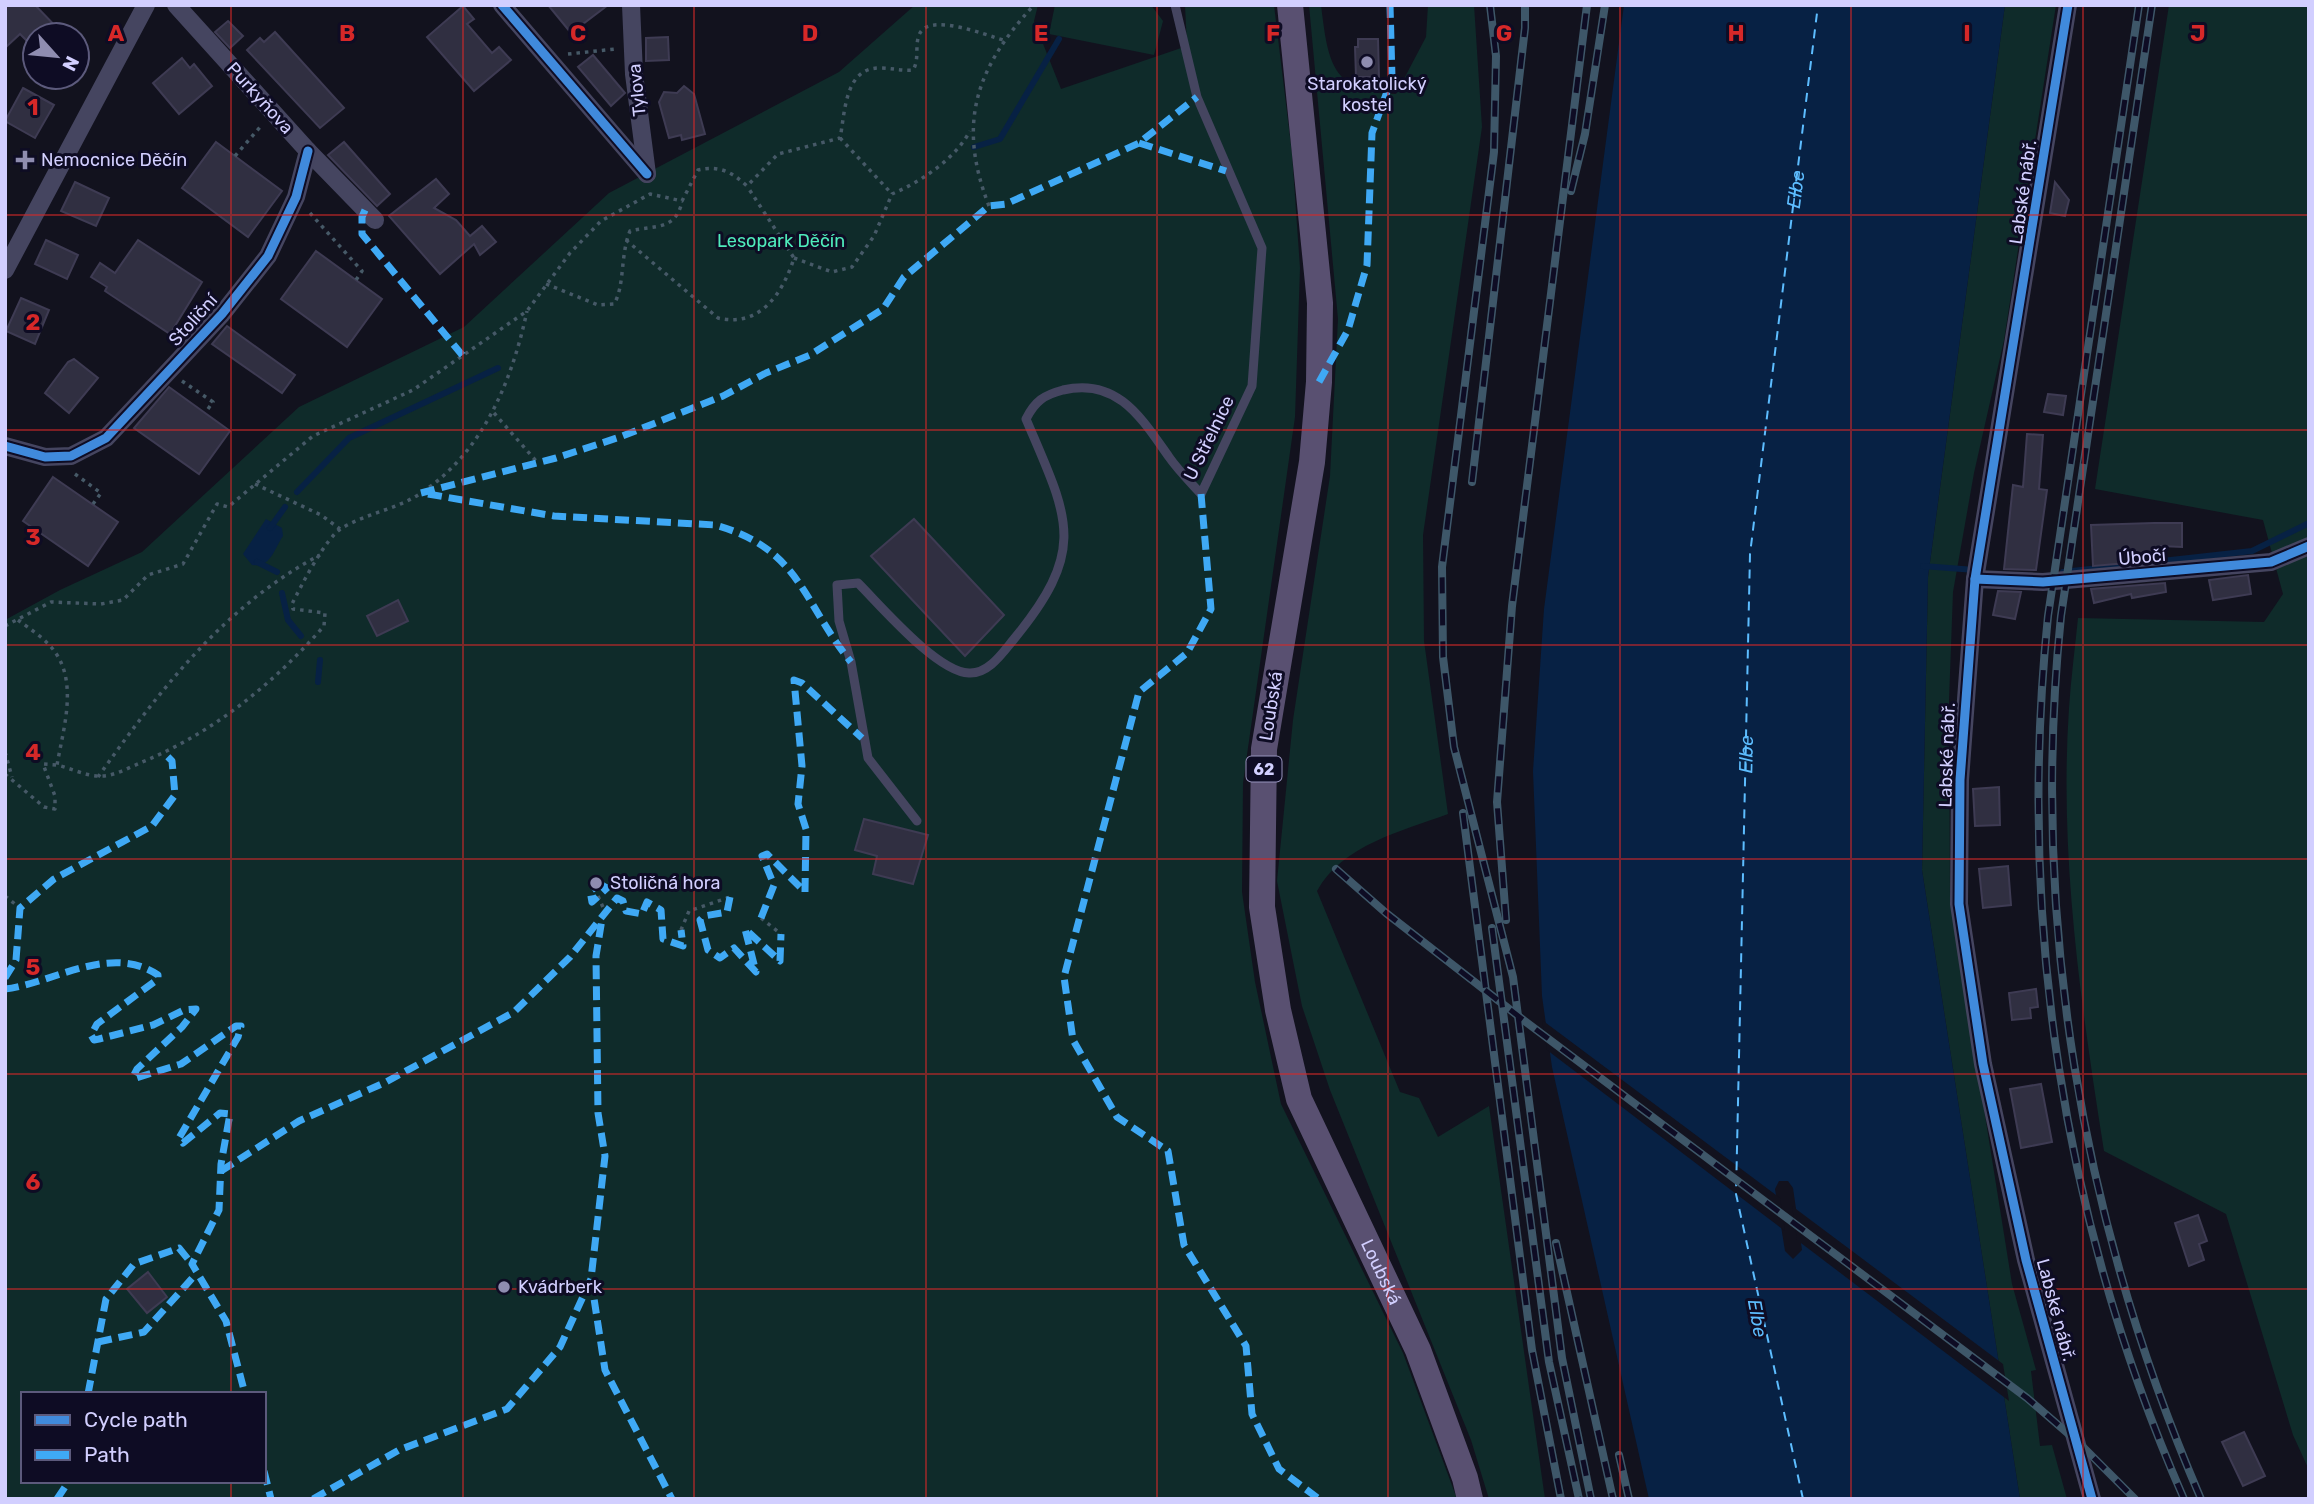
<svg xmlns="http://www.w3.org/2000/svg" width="2314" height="1504" font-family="Rubik,sans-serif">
<rect width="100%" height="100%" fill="#12121e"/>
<g fill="#0f2b2a" fill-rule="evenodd">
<path d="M915 5H1038L1034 21 1061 89 1187 46 1185 5H1274L1292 154 1300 268 1295 417 1243 783 1242 892 1255 982 1281 1104 1403 1353 1457 1499H5V620L60 590 142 552 299 407 464 327 609 193 839 72ZM23 1394H264V1481H23Z"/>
<path d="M1055 5H1151L1163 21 1154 55 1049 34Z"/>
<path d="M1309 5H1321C1328 61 1331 93 1396 94L1426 37 1428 5H1474L1482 127 1423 535 1424 641 1448 814C1402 831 1342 845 1317 891L1400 1092 1419 1098 1438 1137 1489 1106 1545 1499H1489L1471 1440 1330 1090 1302 1006 1277 881 1293 720 1330 476 1338 319Z"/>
<path d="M2005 5H2056L2004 340 1974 473 1953 592 1949 700 1950 897 2012 1284 2036 1370 2031 1371 2040 1446 2052 1445 2067 1499H2020L1922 870 1928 577Z"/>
<path d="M2169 5H2309V1470L2293 1435 2226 1214 2104 1151C2081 1005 2059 856 2069 708 2071 678 2075 648 2078 618L2264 622 2283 594 2263 520 2095 489Z"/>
</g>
<g fill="#072144" fill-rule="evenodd">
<path d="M1624 5H2005L1928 577 1922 870 2020 1499H1649L1552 1067 1542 996 1533 771 1544 609ZM1779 1181H1788L1793 1188 1802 1250 1793 1259 1785 1251 1775 1189Z"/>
<path d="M266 519 282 528 283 536C274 549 271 568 252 565L243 554Z"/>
</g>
<g fill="#12121e">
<path d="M1542 1020 1780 1198 1785 1231 1547 1050Z"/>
<path d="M1792 1206 2003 1364 2009 1401 1797 1240Z"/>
</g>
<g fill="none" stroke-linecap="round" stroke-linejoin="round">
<g stroke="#072144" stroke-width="6">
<path d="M974 147 1000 139 1059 39"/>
<path d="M297 492 349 438 498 368"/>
<path d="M270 528 285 507"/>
<path d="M257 562 277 572"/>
<path d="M1923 566 1975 570"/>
<path d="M2063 572 2252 551 2309 523"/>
<path d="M282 593 288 620 301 636"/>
<path d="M318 682 320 660"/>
</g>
<path stroke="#5dbdff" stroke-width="2" stroke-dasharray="9 7" stroke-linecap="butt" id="s1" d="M1803 1499 1736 1194 1750 554 1818 5"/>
</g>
<g fill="#302f41" stroke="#3e3b53" stroke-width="2">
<path d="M5 5H35L64 35H35V49L20 34 5 48Z"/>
<path d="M548 5H608L571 33Z"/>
<path d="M463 6 474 19 467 24 492 53 499 47 511 60 474 91 427 37Z"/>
<path d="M228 21 243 36 230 48 215 32Z"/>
<path d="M275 32 344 108 320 128 247 50 260 38 264 42Z"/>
<path d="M668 37 669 60 646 61V38Z"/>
<path d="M1358 39H1378L1379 77H1356L1355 47H1358Z"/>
<path d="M593 55 625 93 611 106 578 67Z"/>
<path d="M182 58 190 68 194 64 212 86 179 114 153 83Z"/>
<path d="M684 86 694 94 705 134 682 140 681 135 669 138 659 102 664 92 677 93Z"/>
<path d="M23 88 54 105 35 138 5 121Z"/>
<path d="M216 142 282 191 248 237 182 188Z"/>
<path d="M344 142 390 194 377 206 328 155Z"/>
<path d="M436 179 449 194 434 208 456 220 470 236 482 226 496 242 480 255 474 244 440 274 389 216Z"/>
<path d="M75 182 109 198 96 226 61 211Z"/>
<path d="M2055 182 2069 200 2065 216 2050 213Z"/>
<path d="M46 240 78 255 67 279 35 264Z"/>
<path d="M138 240 202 282 170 334 114 297 105 291 107 287 91 277 100 263 115 273Z"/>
<path d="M316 251 382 299 347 347 281 299Z"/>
<path d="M21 298 49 310 35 344 6 331Z"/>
<path d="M227 326 295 375 282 393 212 344Z"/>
<path d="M74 359 98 378 69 413 45 393 68 362Z"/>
<path d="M169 387 230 431 199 474 134 428Z"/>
<path d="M2048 394 2066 396 2063 415 2044 412Z"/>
<path d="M2027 434 2043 435 2039 489 2047 490 2036 570 2004 569 2013 485 2023 487Z"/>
<path d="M53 477 118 522 88 566 23 521Z"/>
<path d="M914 519 1004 615 965 656 871 556Z"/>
<path d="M2154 523H2182V547L2161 546 2163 560 2093 566 2091 525Z"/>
<path d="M2248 575 2251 594 2213 600 2209 580Z"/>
<path d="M2165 583 2166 592 2132 598 2131 594 2094 603 2091 589Z"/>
<path d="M1998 591 2021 592 2015 619 1993 615Z"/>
<path d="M398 600 408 621 377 636 367 616Z"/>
<path d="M1999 787 2000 825 1975 826 1973 789Z"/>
<path d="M864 819 928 835 913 884 873 874 877 856 855 850Z"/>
<path d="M2008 866 2011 905 1983 908 1979 869Z"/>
<path d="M2036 989 2038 1007 2030 1008 2031 1018 2012 1020 2009 993Z"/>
<path d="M2041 1084 2052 1142 2021 1148 2010 1089Z"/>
<path d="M2198 1215 2207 1241 2199 1244 2204 1260 2189 1266 2175 1223Z"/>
<path d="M148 1272 167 1297 147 1313 127 1289Z"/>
<path d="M2244 1432 2265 1476 2243 1486 2222 1442Z"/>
</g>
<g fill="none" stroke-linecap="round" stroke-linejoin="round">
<g stroke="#465967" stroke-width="3.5" stroke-dasharray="3.5 5" stroke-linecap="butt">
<path d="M568 54 616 49"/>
<path d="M840 138 892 194"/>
<path d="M235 156 261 126"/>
<path d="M989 206C957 124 975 69 1034 5"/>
<path d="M310 213 362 271 356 280"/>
<path d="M626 240 718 318C760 328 783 293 794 258L747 186"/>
<path d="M794 258 832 272 852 267 874 236 892 194C922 181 955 159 970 131"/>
<path d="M546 284 598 305 614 304C625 286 620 255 630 231 655 225 675 231 682 202"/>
<path d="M182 381 213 402 205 413"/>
<path d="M494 413 537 462"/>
<path d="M75 474 101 493 93 504"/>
<path d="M255 484 321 515 340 529"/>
<path d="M18 620C30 629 46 639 55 652 78 684 63 730 57 765 70 768 86 776 99 776 112 777 128 768 140 763 213 733 272 685 324 626L325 613 293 609 292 604C301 586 326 537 342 528 367 513 398 509 421 493 483 452 512 381 527 311"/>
<path d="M5 626 51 602 101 604 123 600 148 575 183 564 217 504 228 507 313 436 413 390 527 311 570 253 601 221 650 194 682 201 698 170C719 165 732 172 747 186L778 154 840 138C845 115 844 67 880 68 892 68 901 71 913 70 920 59 914 44 920 33 931 13 986 35 1003 40"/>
<path d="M5 752 12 777"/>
<path d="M5 774 44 807 55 809V796L43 764 57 765"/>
<path d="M98 777C159 691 225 605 320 555"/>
<path d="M5 829V834"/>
<path d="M5 896 20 908"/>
<path d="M598 896 606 914"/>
<path d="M761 918 781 934"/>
<path d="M681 930 689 911 730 897"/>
</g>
<path stroke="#454560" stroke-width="9" d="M917 821 868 758 851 662 839 621 837 585 858 583C881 606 937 672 969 673 989 674 1003 652 1014 639 1089 548 1068 518 1026 419 1035 401 1044 395 1063 390 1118 377 1142 419 1169 457 1178 470 1190 482 1201 494L1252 386 1262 248 1197 97 1175 5"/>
<g stroke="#454560" stroke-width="18">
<path d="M176 5 308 151 375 220"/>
<path d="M502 5 647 174"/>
<path d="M631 5 634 74 647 174"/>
<path d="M2068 5 1975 579 1960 780 1959 904 1983 1064 2026 1260 2092 1499"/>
<path d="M5 270 146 5"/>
<path d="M5 446 45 457 71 456 106 438 222 314 268 256 296 197 308 151"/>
<path d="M1975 579 2043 582 2271 562 2309 546"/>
</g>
<path stroke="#595071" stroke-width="26" id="s2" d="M1290 5 1320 303 1319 382 1312 462 1264 749 1262 907 1278 1010 1299 1099 1418 1350 1465 1478 1470 1499"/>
<g stroke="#3e5769" stroke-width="8">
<g id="rail">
<path d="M1490 5 1496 56 1494 152 1442 567 1443 657 1454 747 1513 977 1562 1358 1591 1499"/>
<path d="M2139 5 2048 616C2017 917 2062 1221 2184 1499"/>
<path d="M2152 5 2061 616C2030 917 2081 1221 2201 1499"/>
<path d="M1571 191 1585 134 1605 5"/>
<path d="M1472 482 1525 28V5"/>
<path d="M1463 813 1532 1350 1561 1499"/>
<path d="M1336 869 1386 913 1522 1019 2027 1398 2079 1443 2135 1499"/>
<path d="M1506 920 1497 802 1512 606 1587 5"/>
<path d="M1492 928 1549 1362 1579 1499"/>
<path d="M1556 1243 1613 1499"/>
<path d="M1619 1455 1629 1499"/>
</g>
</g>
<use href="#rail" stroke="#0e0c24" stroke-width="5" stroke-dasharray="16" stroke-linecap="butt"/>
<g stroke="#3fa9f5" stroke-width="7" stroke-dasharray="14 7" stroke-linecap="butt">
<path d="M1139 143 1226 171"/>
<path d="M365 210 362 217V234L463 356"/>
<path d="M1319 382 1348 330 1367 265 1372 133 1392 78 1390 5"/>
<path d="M421 493 556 458 620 437 723 396 766 373 810 355 883 309 904 277 989 206 1006 204 1139 143 1197 97"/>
<path d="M428 494 554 516 715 525C801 549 802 602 851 662"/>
<path d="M1201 494 1211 609 1187 653 1139 692 1064 977 1073 1040 1117 1117 1168 1151 1184 1245 1246 1346 1252 1414 1279 1469 1319 1499"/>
<path d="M600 884 607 888 592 902 590 891Z"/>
<path d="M730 897 727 912 704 916 700 920 708 950 720 958 734 948 756 972 745 929 780 961 781 934"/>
<path d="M761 918 774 885 762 856 767 854 805 892 806 829 798 804 802 766 794 680 802 683 862 738"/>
<path d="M5 978 16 960 20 908 54 879 152 826 175 795 172 761 164 753"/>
<path d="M5 989C54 983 110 943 158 975V979L97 1024 91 1035 94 1040 99 1039 153 1025 184 1010 196 1009 182 1027 137 1069 133 1077 136 1078 181 1064 236 1026H241L238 1037 179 1138 183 1143 220 1113 230 1114 221 1164 219 1210 192 1264 226 1321 245 1394"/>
<path d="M221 1171 299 1121 386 1082 514 1012 570 957 617 898 623 901 626 911 642 914 647 902 661 910 663 939 683 946 681 930"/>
<path d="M591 1279 605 1370 672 1499"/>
<path d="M98 1342 144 1332 196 1274"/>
<path d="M88 1394 106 1299 134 1264 179 1248 192 1264"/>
<path d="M264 1471 271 1499"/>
<path d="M57 1499 69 1481"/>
<path d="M313 1499 399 1450 507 1409 560 1347 591 1279 605 1156 598 1113 596 956 602 919"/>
</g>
<g stroke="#0e0c24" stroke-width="13">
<g id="cycleway">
<path d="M502 5 647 174"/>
<path d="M2068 5 1975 579 1960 780 1959 904 1983 1064 2026 1260 2092 1499"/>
<path d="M5 446 45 457 71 456 106 438 222 314 268 256 296 197 308 151"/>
<path d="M1975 579 2043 582 2271 562 2309 546"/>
</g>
</g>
<use href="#cycleway" stroke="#408adc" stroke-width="9"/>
</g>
<path fill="none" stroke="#d62828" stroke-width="2" stroke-opacity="0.55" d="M231 5V1394M463 5V1499M694 5V1499M926 5V1499M1157 5V1499M1388 5V1499M1620 5V1499M1851 5V1499M2083 5V1499M5 215H2309M5 430H2309M5 645H2309M5 859H2309M5 1074H2309M5 1289H2309M231 1481V1499"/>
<g fill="#8f8db0" stroke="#0e0c24" stroke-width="2.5">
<circle cx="1367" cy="62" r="7"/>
<path d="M21.5 149.5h7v7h7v7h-7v7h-7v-7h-7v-7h7z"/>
<circle cx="596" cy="883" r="7"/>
<circle cx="504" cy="1287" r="7"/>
</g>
<g text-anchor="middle" stroke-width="6" stroke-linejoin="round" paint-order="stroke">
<rect fill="#0e0c24" stroke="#9794bd" stroke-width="2" x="1246.5" y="756.5" width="35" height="25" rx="5"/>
<g font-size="16" font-weight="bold" fill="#d2cfff">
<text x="1264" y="775">62</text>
</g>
<g font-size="18" fill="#d2cfff" stroke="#0e0c24" text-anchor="start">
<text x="1367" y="90" text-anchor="middle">Starokatolický<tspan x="1367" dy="21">kostel</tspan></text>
<text x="41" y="166">Nemocnice Děčín</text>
<text x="610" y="889">Stoličná hora</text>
<text x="518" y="1293">Kvádrberk</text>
</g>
<g font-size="18" fill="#d2cfff" stroke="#0e0c24">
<text transform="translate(637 90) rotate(-96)" y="6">Tylova</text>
<text transform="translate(260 98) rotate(48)" y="6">Purkyňova</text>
<text transform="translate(2023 192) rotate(-82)" y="6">Labské nábř.</text>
<text transform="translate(193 320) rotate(-48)" y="6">Stoliční</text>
<text transform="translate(1209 438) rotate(-64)" y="6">U Střelnice</text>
<text transform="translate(2142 557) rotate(-5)" y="6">Úbočí</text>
<text transform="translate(1271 706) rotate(-81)" y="6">Loubská</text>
<text transform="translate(1947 755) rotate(-88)" y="6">Labské nábř.</text>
<text dy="6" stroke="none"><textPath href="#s2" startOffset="1295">Loubská</textPath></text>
<text transform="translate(2056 1310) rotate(75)" y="6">Labské nábř.</text>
</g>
<g font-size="18" fill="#4febbb" stroke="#0e0c24">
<text x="781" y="247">Lesopark Děčín</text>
</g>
<g font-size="19" font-style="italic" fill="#5dbdff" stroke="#0e0c24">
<text dy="7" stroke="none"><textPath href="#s1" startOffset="1320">Elbe</textPath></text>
<text dy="7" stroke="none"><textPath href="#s1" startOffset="752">Elbe</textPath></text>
<text transform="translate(1758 1318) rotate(80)" y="7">Elbe</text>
</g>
</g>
<g font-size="23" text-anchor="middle" font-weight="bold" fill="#d62828" stroke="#0e0c24" stroke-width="6" stroke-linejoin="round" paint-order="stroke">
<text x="116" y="41">A</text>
<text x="347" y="41">B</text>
<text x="578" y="41">C</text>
<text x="810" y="41">D</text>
<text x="1041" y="41">E</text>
<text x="1273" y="41">F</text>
<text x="1504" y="41">G</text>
<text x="1736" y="41">H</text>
<text x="1967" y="41">I</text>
<text x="2198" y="41">J</text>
<text x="33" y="115">1</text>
<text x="33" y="330">2</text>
<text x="33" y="545">3</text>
<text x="33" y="760">4</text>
<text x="33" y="975">5</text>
<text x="33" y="1190">6</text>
</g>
<rect width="2314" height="1504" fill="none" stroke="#d2cfff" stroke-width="14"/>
<rect x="21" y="1392" width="245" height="91" fill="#0e0c24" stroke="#5c5a7c" stroke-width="2"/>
<rect x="35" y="1415" width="35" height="10" fill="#408adc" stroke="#5c5a7c" stroke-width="2"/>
<text x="84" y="1427" font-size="21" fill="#d2cfff">Cycle path</text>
<rect x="35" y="1450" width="35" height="10" fill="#3fa9f5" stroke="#5c5a7c" stroke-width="2"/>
<text x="84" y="1462" font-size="21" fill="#d2cfff">Path</text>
<g transform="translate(56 56) rotate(117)"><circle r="33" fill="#0e0c24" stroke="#5c5a7c" stroke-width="2"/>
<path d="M0-5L12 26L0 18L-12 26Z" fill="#8f8db0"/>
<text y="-10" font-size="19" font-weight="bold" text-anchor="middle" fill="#d2cfff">N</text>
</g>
</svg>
